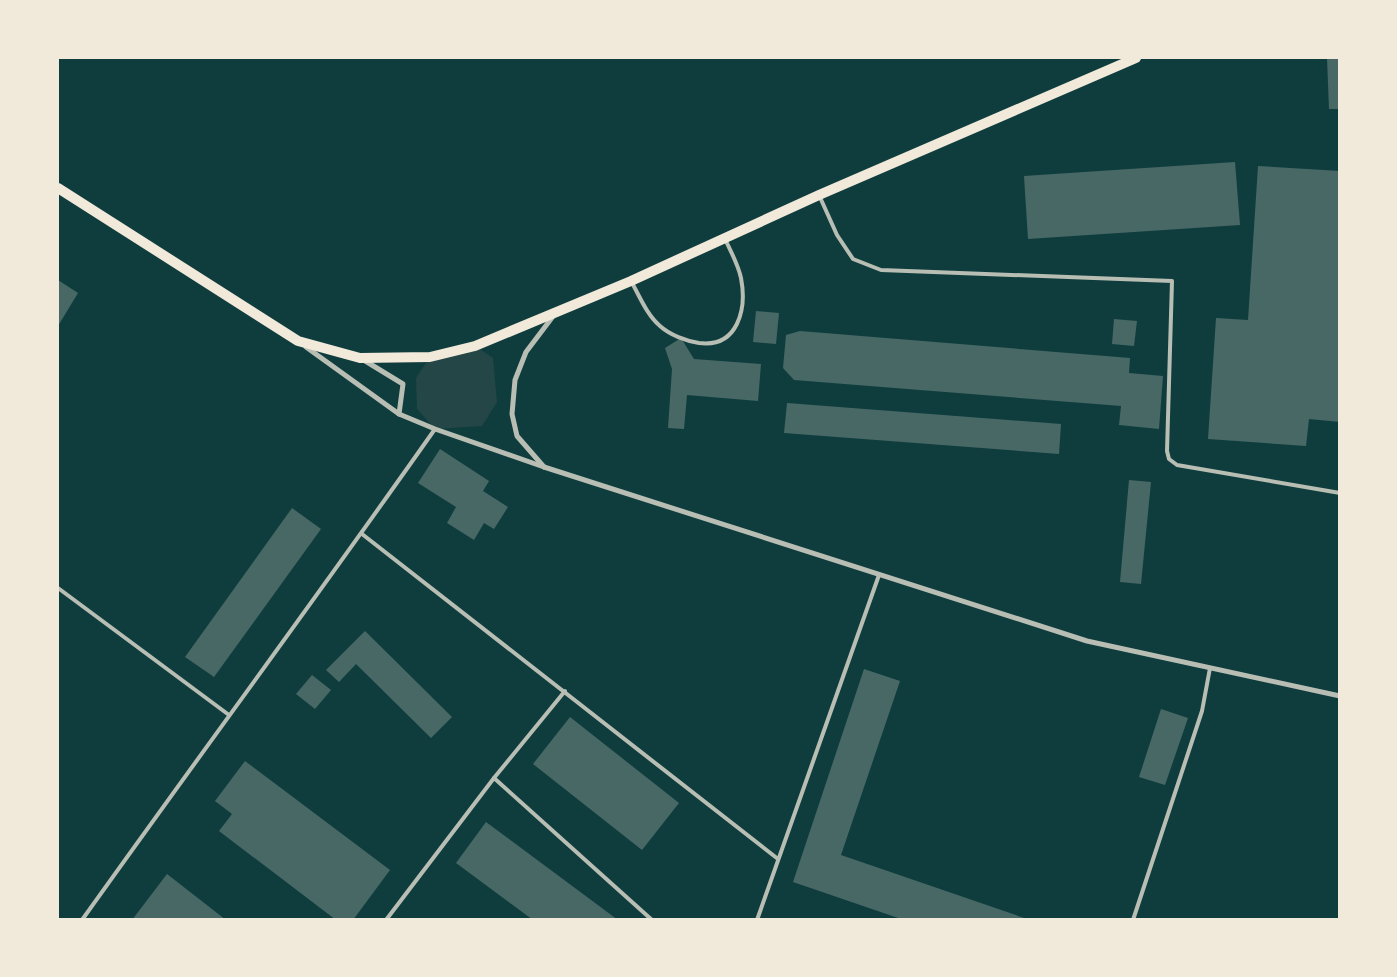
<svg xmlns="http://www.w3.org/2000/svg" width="1397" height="977" font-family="Rubik,sans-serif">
<rect width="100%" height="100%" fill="#0f3d3e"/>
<path fill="#244646" d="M475 346 493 358 497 402 482 426 435 429 417 409 416 378 430 357Z"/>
<g fill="#486865">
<path d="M1327 58H1340V109H1329Z"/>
<path d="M1235 162 1240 225 1028 239 1024 176Z"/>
<path d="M1258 166 1340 171V422L1309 419 1306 446 1208 439 1216 318 1248 320Z"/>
<path d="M58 280 78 293 58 326Z"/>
<path d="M756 311 779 313 776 344 753 342Z"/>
<path d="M1114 319 1137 321 1134 346 1112 344Z"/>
<path d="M800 331 1130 358 1129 373 1163 376 1159 429 1119 425 1121 406 794 380 783 368 786 335Z"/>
<path d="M681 338 694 359 761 364 758 401 687 395 684 429 668 428 672 369 665 348Z"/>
<path d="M787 403 1061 424 1059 454 784 433Z"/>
<path d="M440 449 489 481 483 491 508 507 494 529 484 523 474 540 447 523 456 507 418 483Z"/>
<path d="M1129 480 1151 482 1141 584 1120 582Z"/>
<path d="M292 508 321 529 214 677 185 657Z"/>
<path d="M365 631 452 717 431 738 356 664 339 682 326 670Z"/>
<path d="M864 669 900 681 841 855 1030 920H904L793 882Z"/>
<path d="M312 675 331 690 315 709 296 694Z"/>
<path d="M1161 709 1188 718 1165 785 1139 777Z"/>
<path d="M570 717 679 803 642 850 533 764Z"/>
<path d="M245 761 390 870 353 920H336L219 831 232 814 215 801Z"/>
<path d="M486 822 618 920H533L456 863Z"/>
<path d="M167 874 226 920H132Z"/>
</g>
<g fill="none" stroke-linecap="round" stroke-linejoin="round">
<g stroke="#b8beb3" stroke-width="4">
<path d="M819 195 837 235 853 259 881 270 1172 281 1167 451 1169 459 1177 465 1340 493"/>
<path d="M631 281C640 297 647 315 660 326 670 335 686 341 699 343 738 348 747 309 741 278 738 264 731 252 725 239"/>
<path d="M362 534 778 859"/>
<path d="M58 588 229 715"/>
<path d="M494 778 652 920"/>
<path d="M82 920C199 756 319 594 435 429"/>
<path d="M386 920 494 778 565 691"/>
<path d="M757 920 879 575"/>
<path d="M1133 920 1202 711 1210 668"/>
</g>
<g stroke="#b8beb3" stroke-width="5">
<path d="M306 347 399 414 403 384 362 359"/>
<path d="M399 414 435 429 544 467 1087 641 1340 696"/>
<path d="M544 467 517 436 512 414 515 380 526 352 554 315"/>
</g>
<path stroke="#f1e9da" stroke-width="10" d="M58 188 298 341 360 358 430 357 475 346 631 281 819 195 1136 58"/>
</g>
<rect width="1397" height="977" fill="none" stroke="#f1e9da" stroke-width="118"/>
</svg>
